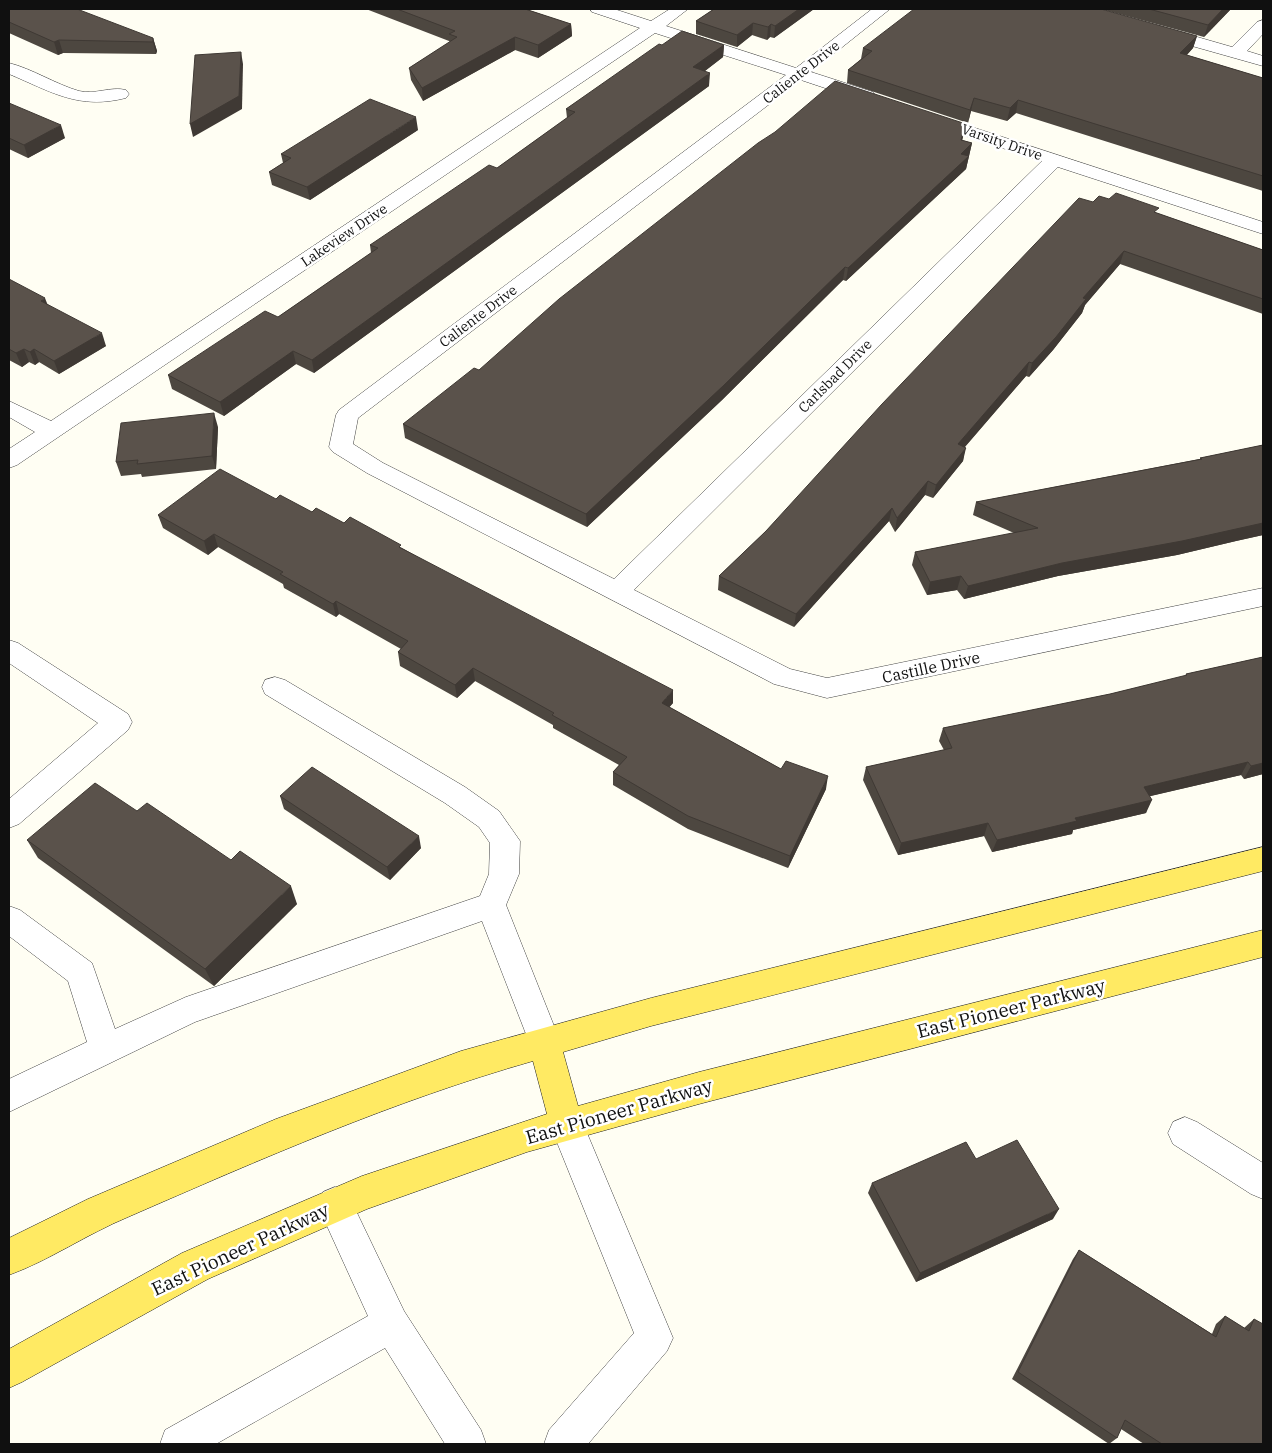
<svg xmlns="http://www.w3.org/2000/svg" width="1272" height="1453" font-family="'IBM Plex Serif',serif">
<rect width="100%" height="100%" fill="#fffef3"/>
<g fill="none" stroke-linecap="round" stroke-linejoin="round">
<g stroke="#434343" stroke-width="1">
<g id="minor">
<path d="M590 9H614L651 21 670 9H688L666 26 796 68 872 9H890L811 72 873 92 876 96 873 100H861L801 80 358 418 353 444 383 463 614 579 1042 161 923 122 920 118 923 114 929 113 1263 222V234L1058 167 634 590 790 669 827 678 1263 588V606L827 698 774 684 367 473 333 452 329 447 336 415 339 410 786 75 655 33 17 465 9 468V449L35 432 9 417V401L51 421 640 28 592 12Z"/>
<path d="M1263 20V34L1247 51 1263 56V66L1153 35 1151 31 1153 27 1159 26 1232 47 1257 22Z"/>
<path d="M9 63C33 69 55 84 79 91 95 95 111 86 126 90L129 94 126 98C78 110 52 92 9 74Z"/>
<path d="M9 640 18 643 128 714 132 722 128 730 19 824 9 828V799L98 723 9 663Z"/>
<path d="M275 677 285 680 465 787 499 811 520 841 519 874 506 905 560 1041 555 1052 544 1056 533 1052 482 921 195 1022 9 1112V1079L87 1042 68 981 9 936V906L20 910 92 963 115 1029 186 997 480 896 489 874 490 843 479 827 445 803 265 694 262 687 265 680Z"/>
<path d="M567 1109 579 1114 673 1338 667 1351 588 1444H544L549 1430 634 1333 550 1125 555 1114Z"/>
<path d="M1185 1117 1197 1122 1263 1163V1199L1251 1194 1173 1144 1168 1133 1173 1122Z"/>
<path d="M335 1187 347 1192 404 1311 481 1430 486 1444H445L385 1348 216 1444H160L165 1430 368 1316 317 1204 323 1192Z"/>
</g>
</g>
<g stroke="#212121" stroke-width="1">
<path id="major" d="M1263 847V871L651 1026 563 1052 578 1106 699 1072 1263 930V957L699 1104 527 1152 367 1209 208 1279 22 1382 9 1388V1349L182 1253 362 1176 547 1114 533 1061C393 1101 261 1159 128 1217 87 1234 50 1260 9 1275V1238L88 1199 276 1119 461 1051 651 998Z"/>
</g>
<use href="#minor" fill="#fff" fill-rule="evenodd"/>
<use href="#major" fill="#ffea63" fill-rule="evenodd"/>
</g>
<g fill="#4d4740">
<path d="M9 9 153 38 157 51 156 54 63 53 58 55 9 33Z"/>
<path d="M366 9H525L571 24 572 36 538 58 515 50 423 101 411 80 409 68 450 42 449 41Z"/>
<path d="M714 9H814L774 38 770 37 767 40 752 35 737 47 696 34V21Z"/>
<path d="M1101 9H1231L1204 37Z"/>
<path d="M1197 36 1193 48 1187 55 1263 78V191L1016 113 1007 121 971 111 968 123 847 83 848 70 861 59 863 48Z"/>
<path d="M662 45H724L723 57 705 71 709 86 314 373 296 364 224 416 172 389 168 375 278 317 371 253 370 245 497 168 567 118 566 109Z"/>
<path d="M9 103 65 138 28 158 9 149Z"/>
<path d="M966 124 962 140 972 143 966 169 846 281 843 280 722 400 587 527 405 438 403 424 479 370Z"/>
<path d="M418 130 310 200 272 185 269 172 283 163 281 154Z"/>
<path d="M1109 199 1157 213 1263 250V314L1120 264 1085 305 1082 313 1053 350 1029 377 1026 376 965 447 963 461 933 498 925 495 895 532 889 521 794 627 718 590 719 576 766 531 1093 202Z"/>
<path d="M9 279 47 304 106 346 59 374 39 362 35 365 29 362 22 367 9 360Z"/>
<path d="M218 427 216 469 142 477 141 474 121 476 116 462Z"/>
<path d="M1263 445V535L1236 541 1177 555 1058 576 964 599 957 590 927 595 912 565 915 552 1014 533 973 515 976 502 1200 459V458Z"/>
<path d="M276 499 312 512 344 523 402 548 673 703 669 707 781 769 826 789 788 868 688 829 613 785V772L619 765 553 728V725L475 681 457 698 400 666 398 652 401 649 339 614 336 617 284 588 283 584 218 547 208 555 163 528 158 515Z"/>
<path d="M1263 657V774L1244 779 1241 775 1150 796 1146 813 1073 830 1072 834 992 852 984 836 898 855 863 780 866 767 944 750 939 741 943 728 1110 694 1185 676 1186 674Z"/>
<path d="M280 796 421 848 390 880 284 809Z"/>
<path d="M137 811 297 904 214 986 38 858 27 840Z"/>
<path d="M976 1159 1053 1219 916 1282 868 1193 872 1183Z"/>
<path d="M1079 1250 1212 1334 1216 1324 1225 1316 1244 1328 1254 1319 1263 1444H1144L1121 1429 1117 1438 1109 1444 1012 1379 1073 1259Z"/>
</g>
<g fill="#3f3934">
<path d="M799 9H814L774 38 775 26Z"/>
<path d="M1223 9H1231L1204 37 1208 25Z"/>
<path d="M753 23 752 35 737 47V35Z"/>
<path d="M571 24 572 36 538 58V45Z"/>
<path d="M771 24 770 37 767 40 768 27Z"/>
<path d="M1197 36 1193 48 1176 66 1180 53Z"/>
<path d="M515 37V50L423 101 422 88Z"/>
<path d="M153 38 157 51 156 54 153 42Z"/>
<path d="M59 40 63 53 58 55 54 42Z"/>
<path d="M724 45 723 57 693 80V67Z"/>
<path d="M241 52 243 64 242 109 193 137 190 124Z"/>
<path d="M710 73 709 86 314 373 312 360Z"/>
<path d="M974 98 971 111 968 123 970 110Z"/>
<path d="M1018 100 1016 113 1007 121 1010 108Z"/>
<path d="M416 117 418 130 310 200 307 187Z"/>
<path d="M966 124 963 137 959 153 961 140Z"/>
<path d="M61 125 65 138 28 158 24 145Z"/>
<path d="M972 143 966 169 846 281 848 268Z"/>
<path d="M1124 251 1120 264 1085 305 1082 313 1053 350 1029 377 1032 363 1083 298Z"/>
<path d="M845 267 843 280 722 400 587 527 586 514Z"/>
<path d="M45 298 50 311 41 301Z"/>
<path d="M102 333 106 346 59 374 54 361Z"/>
<path d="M24 349 29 362 22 367 16 353Z"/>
<path d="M34 349 39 362 35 365 30 352Z"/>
<path d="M293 351 296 364 224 416 220 402Z"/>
<path d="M1029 362 1026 376 955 458 958 444Z"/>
<path d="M214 413 218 427 216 469 212 456Z"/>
<path d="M966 448 963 461 933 498 936 485Z"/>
<path d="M928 481 925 495 895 532 897 518Z"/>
<path d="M892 508 889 521 794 627 796 614Z"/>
<path d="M1263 523V535L1236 541 1177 555 1058 576 964 599 968 586 1062 563Z"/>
<path d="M214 534 218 547 208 555 204 541Z"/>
<path d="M961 576 957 590 927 595 930 582Z"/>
<path d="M336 601 339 614 336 617 333 604Z"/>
<path d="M473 668 475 681 457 698 455 685Z"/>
<path d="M673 690V703L662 716V703Z"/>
<path d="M1248 762 1241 775 1138 799 1144 787Z"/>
<path d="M1263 763V774L1244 779 1251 766Z"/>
<path d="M828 776 826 789 788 868 790 856Z"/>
<path d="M1152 800 1146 813 1073 830 1072 834 992 852 997 840 1075 818Z"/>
<path d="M988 823 984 836 898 855 901 843Z"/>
<path d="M419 836 421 848 390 880 387 867Z"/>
<path d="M291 886 297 904 214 986 205 969Z"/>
<path d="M1059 1209 1053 1219 916 1282 920 1273Z"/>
</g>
<g fill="#5a524b" stroke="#3f3934">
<path d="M9 9H77L153 38V42L59 40 54 42 9 22Z"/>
<path d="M397 9H525L571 24 538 45 515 37 422 88 409 68 457 37 449 34 455 31Z"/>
<path d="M714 9H799L775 26 771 24 768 27 753 23 737 35 696 21Z"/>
<path d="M914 9H1101L1197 36 1180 53 1263 78V176L1018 100 1010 108 974 98 970 110 848 70 872 51 863 48Z"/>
<path d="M1149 9H1223L1208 25Z"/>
<path d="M682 31 724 45 693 67 710 73 312 360 293 351 220 402 168 375 265 311 278 317 378 248 370 245 489 165 497 168 575 112 566 109 659 44 662 45Z"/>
<path d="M241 52 239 96 190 124 195 55Z"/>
<path d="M835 81 966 124 961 140 972 143 961 154 969 156 848 268 845 267 723 386 586 514 403 424 474 368 479 370 559 299 758 143 775 132Z"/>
<path d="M370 99 416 117 307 187 269 172 291 158 281 154Z"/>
<path d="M9 103 61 125 24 145 9 138Z"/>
<path d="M1116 193 1159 208 1154 212 1263 250V299L1124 251 1083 298 1086 299 1056 337 1032 363 1029 362 958 444 966 448 936 485 928 481 897 518 892 508 796 614 719 576 766 531 882 404 1079 198 1093 202 1099 196 1109 199Z"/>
<path d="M9 279 45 298 41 301 102 333 54 361 34 349 30 352 24 349 16 353 9 349Z"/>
<path d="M214 413 212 456 137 464 138 460 116 462 121 423Z"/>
<path d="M1263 445V523L1182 541 1062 563 968 586 961 576 930 582 915 552 1038 528 976 502 1202 459 1200 458Z"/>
<path d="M220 469 276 499 280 495 312 512 316 508 344 523 350 517 401 545 399 547 673 690 662 703 781 769 786 761 828 776 790 856 688 816 613 772 627 757 552 715 554 713 473 668 455 685 398 652 408 641 336 601 333 604 280 574 283 572 214 534 204 541 158 515Z"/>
<path d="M1263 657V763L1251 766 1248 762 1144 787 1152 800 1075 818 1077 821 997 840 988 823 901 843 866 767 952 748 943 728 1110 694 1187 675 1186 674Z"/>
<path d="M312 767 419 836 387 867 280 796Z"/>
<path d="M95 783 137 811 147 803 231 860 240 851 291 886 205 969 27 840Z"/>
<path d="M1017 1140 1059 1209 920 1273 872 1183 966 1142 976 1159Z"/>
<path d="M1079 1250 1216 1337 1225 1316 1249 1331 1254 1319 1263 1324V1444H1162L1125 1420 1117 1438 1018 1372Z"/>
</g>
<g text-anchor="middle" stroke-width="5" stroke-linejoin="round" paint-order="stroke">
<g font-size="14" fill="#101010" stroke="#fff">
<text transform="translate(801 72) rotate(-38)" y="5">Caliente Drive</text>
<text transform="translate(1002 142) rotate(19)" y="5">Varsity Drive</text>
<text transform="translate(344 235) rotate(-34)" y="5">Lakeview Drive</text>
<text transform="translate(478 316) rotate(-37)" y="5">Caliente Drive</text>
<text transform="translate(835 376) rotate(-45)" y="5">Carlsbad Drive</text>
</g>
<g font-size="16" fill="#101010" stroke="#fff">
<text transform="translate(931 667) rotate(-12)" y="6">Castille Drive</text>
</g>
<g font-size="19" fill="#101010" stroke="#fff">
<text transform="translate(1011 1008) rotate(-14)" y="7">East Pioneer Parkway</text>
<text transform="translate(619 1111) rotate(-16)" y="7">East Pioneer Parkway</text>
<text transform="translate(240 1249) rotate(-25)" y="7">East Pioneer Parkway</text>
</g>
</g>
<rect width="1272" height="1453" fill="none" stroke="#101010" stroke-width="20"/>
</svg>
